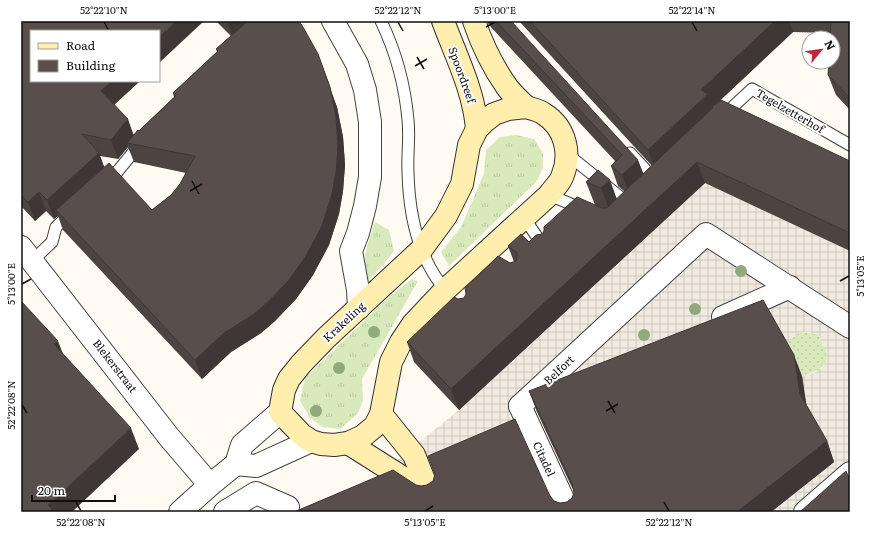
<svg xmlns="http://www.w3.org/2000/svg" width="871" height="533" font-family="Literata,serif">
<defs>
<pattern id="grass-tufts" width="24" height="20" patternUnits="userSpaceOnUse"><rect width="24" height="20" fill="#d8eabb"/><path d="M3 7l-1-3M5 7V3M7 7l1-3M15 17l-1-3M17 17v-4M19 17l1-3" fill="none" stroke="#b8c8a0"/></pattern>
<pattern id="park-dots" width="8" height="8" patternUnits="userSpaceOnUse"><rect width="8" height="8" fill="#d8eabb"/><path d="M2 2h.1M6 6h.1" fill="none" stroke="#b8c8a0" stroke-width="1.8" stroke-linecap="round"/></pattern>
<pattern id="plaza-grid" width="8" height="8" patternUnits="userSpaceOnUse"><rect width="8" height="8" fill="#f0eae0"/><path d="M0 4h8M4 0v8" fill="none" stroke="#cdc8bf"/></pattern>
</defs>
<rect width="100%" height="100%" fill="#fffbf2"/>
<g fill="url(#grass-tufts)">
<path d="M516 135 534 139 543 153V168L537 181 449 266 441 252 461 227 472 202 484 173 486 150 500 137Z"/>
<path d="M375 222 389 230 394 251 383 265 365 284C361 260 368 244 375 222Z"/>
<path d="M412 279 418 281 362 379 363 401 358 413 340 429 323 427 310 418 300 401 305 378 391 295Z"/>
</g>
<path fill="url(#park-dots)" d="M801 332 813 333 819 336 826 353 827 359 825 363 819 370 802 376 784 344 794 335Z"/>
<path fill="url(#plaza-grid)" d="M705 183 850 251V502L838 512H771L834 462 808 415 802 376 816 372 822 368 827 359 826 353 819 336 809 332H801L798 334 784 344 771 321 533 414 582 512 356 510 351 497 459 410Z"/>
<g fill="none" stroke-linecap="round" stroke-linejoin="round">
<g stroke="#424242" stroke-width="13">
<g id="lane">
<path d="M381 21C396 52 405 86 408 120 410 137 407 155 408 172 409 215 418 260 448 293"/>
<path d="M724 115 752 89 850 145"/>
<path d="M566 153 630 205"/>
<path d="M630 153 656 181"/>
<path d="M106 181 117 172 140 144"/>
<path d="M549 195 583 209"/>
<path d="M526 217 529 225 544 247"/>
<path d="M32 261 52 242 56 227 71 213"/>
</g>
</g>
<g stroke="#424242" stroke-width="24">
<g id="street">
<path d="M333 21 357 64 365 90 370 122V177L365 206 358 233 351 251 358 290 359 308"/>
<path d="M21 247 169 437 210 485"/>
<path d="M723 317 790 287"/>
<path d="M520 406 706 234 850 327"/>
<path d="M520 406 569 512"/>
<path d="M236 464 256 466 311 441"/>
<path d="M180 512 210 485 236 464 242 445 280 412"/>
<path d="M225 512 256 493 288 507"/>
<path d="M805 512 850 473"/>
</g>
</g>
<g stroke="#313131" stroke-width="24">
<g id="secondary">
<path d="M443 21C456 56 474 91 477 129"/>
<path d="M474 21C482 45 493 67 507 87 512 94 520 101 526 107"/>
<path d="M526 107C532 109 539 110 544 114 565 127 572 154 562 177 560 183 553 189 549 195L445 290 413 324 401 342 391 362 381 414 375 426 363 436 348 443 334 445 321 444 311 441 302 435 280 412 284 390 289 379 301 364 326 338 421 250 446 216 462 184 469 145 477 129 485 121 494 114 508 109Z"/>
<path d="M381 414 414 455 430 495"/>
<path d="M348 443 416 486"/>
</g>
</g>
<use href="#lane" stroke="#fff" stroke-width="11"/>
<use href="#street" stroke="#fff" stroke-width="22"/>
<use href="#secondary" stroke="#ffeead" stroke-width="22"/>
</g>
<g fill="#90aa7d">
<circle cx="741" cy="271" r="6"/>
<circle cx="695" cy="309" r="6"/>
<circle cx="374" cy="332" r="6"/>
<circle cx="644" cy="335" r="6"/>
<circle cx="339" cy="368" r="6"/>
<circle cx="316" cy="411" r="6"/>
</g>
<g fill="#4c4441" fill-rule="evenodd">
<path d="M21 21 140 81 114 105 134 135 174 97 173 93 217 52 216 49 231 36 216 21H299L337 107 343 137 345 165 343 191 339 214 329 245 313 275 296 299 275 321 261 333 231 352 202 379 63 230 58 216 54 219 46 211 35 221 21 206ZM128 147 134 162 186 173 180 184 171 195 152 210 104 167 100 156 118 159Z"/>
<path d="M487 21H511L644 174 652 166 519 21H850V110L836 95 828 75 830 33 793 32 713 107V108L850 161V251L705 183 459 410 414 362 407 342 458 299 464 298 510 263 514 262 508 246 529 242 595 205 586 182 598 170 617 199 625 192 618 186 611 166 615 161 489 25Z"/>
<path d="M802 376 806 404 827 441 834 462 771 512H294L416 485 421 486 550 496 554 501 560 503 567 502 572 498 574 492 537 412 529 391Z"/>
</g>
<g fill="#3e3735">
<path d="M176 21H204L159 63V37Z"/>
<path d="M227 21H256L234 40Z"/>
<path d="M775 21H789L793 32 713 107 715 114 656 171 648 150 701 90Z"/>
<path d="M318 54 337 107 343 137 345 165 343 191 339 214 329 245 313 275 296 299 275 321 261 333 231 352 202 379 195 360Z"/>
<path d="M112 81H140L108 110 101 91Z"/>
<path d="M128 119 135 139 127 143 128 147 118 159 111 140Z"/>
<path d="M99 153 106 172 56 210 58 216 54 219 47 200Z"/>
<path d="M638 160 646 180 630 196 622 175Z"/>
<path d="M697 162 705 183 459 410 451 389Z"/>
<path d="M610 180 619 205 611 214 601 188Z"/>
<path d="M39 192 46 211 35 221 28 202Z"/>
<path d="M58 341 66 362 54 344Z"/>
<path d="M794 355 802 376 808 415 800 394Z"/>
<path d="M131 428 139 449 72 512H48V505Z"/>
<path d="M827 441 834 462 771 512H737Z"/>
</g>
<g fill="#584f4c" stroke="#3e3735">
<path d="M21 21H176L159 37V31H31V81H112L101 91 128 119 111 140 82 134 99 153 47 200 39 192 28 202 21 195Z"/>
<path d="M248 21H299L303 27 318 54 330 87 336 117 338 146 336 172 332 194 322 226 306 256 289 280 268 302 254 314 224 333 195 360 56 210 109 163 152 210 171 195 180 184 195 156 127 143 138 130 139 131 176 96 173 93 218 51 216 49Z"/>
<path d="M496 21H511L638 160 622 175 611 166 622 155Z"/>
<path d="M530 21H775L701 90 708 94 648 150Z"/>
<path d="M831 21H850V98L828 75 829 62H833V38H830Z"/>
<path d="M721 100 850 161V233L697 162 451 389 407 342 454 297 458 299 464 298 466 294 465 288 498 256 510 263 516 261 517 256V253L508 246 521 234 529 242 536 235 542 234 544 231V227L577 197 602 208H606L609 206Z"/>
<path d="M598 170 610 180 601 188 586 182Z"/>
<path d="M763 300 794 355 800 394 827 441 737 512H294L393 470 416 485 421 486 427 485 433 481 435 474 428 456 515 419 550 496 554 501 560 503 567 502 572 498 574 493 573 486 529 391Z"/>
<path d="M21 301 58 341 54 344 131 428 48 505 52 509 48 512H21Z"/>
<path d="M846 471 850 480V512H800Z"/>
</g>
<path fill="none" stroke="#0f0f0f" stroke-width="1.5" d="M104 22 109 31M398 22 403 31M692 22 697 31M486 27 495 22M417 57 424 69M415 66 427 59M192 181 199 194M190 191 202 184M840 281 849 276M22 284 31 279M608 401 615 413M22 405 27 413M606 411 618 404M76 502 81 511M664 502 669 511M425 511 433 506"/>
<g text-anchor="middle" stroke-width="4" stroke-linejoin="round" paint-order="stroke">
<g font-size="11" fill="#0f0f0f" stroke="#fff">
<text transform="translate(462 75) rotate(70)" y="4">Spoordreef</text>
<text transform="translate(790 111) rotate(30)" y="4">Tegelzetterhof</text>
<text transform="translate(344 322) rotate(-43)" y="4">Krakeling</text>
<text transform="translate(115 366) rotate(52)" y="4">Blekerstraat</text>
<text transform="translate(559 370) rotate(-43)" y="4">Belfort</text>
<text transform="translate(544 459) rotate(65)" y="4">Citadel</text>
</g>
</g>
<rect width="871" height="533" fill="none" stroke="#ffffff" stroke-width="44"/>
<rect x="30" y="30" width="130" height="52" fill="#ffffff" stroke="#9f9f9f"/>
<rect x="38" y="43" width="20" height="6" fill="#ffeead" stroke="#9f9f9f"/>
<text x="66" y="50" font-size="12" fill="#0f0f0f">Road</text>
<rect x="38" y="60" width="20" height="12" fill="#584f4c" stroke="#9f9f9f"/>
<text x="66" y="70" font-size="12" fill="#0f0f0f">Building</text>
<g transform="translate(821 50) rotate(61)"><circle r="19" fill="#ffffff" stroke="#9f9f9f"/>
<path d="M0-3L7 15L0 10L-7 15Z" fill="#c1263c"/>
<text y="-6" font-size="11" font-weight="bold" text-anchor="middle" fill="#0f0f0f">N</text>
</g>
<path d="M32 495v6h83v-6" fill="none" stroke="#0f0f0f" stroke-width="2"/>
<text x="38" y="495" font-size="12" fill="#0f0f0f" stroke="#ffffff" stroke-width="3" paint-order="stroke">20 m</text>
<rect x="22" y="22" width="827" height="489" fill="none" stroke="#0f0f0f" stroke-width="1.5"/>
<g font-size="10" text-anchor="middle" fill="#0f0f0f">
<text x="104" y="14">52°22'10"N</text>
<text x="398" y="14">52°22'12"N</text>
<text x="495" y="14">5°13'00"E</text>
<text x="692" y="14">52°22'14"N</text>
<text transform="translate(860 276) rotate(-90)" y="4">5°13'05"E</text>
<text transform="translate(11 284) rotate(-90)" y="4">5°13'00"E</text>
<text transform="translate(11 405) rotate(-90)" y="4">52°22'08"N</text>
<text x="81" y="526">52°22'08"N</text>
<text x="425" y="526">5°13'05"E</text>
<text x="669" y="526">52°22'12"N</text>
</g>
</svg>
